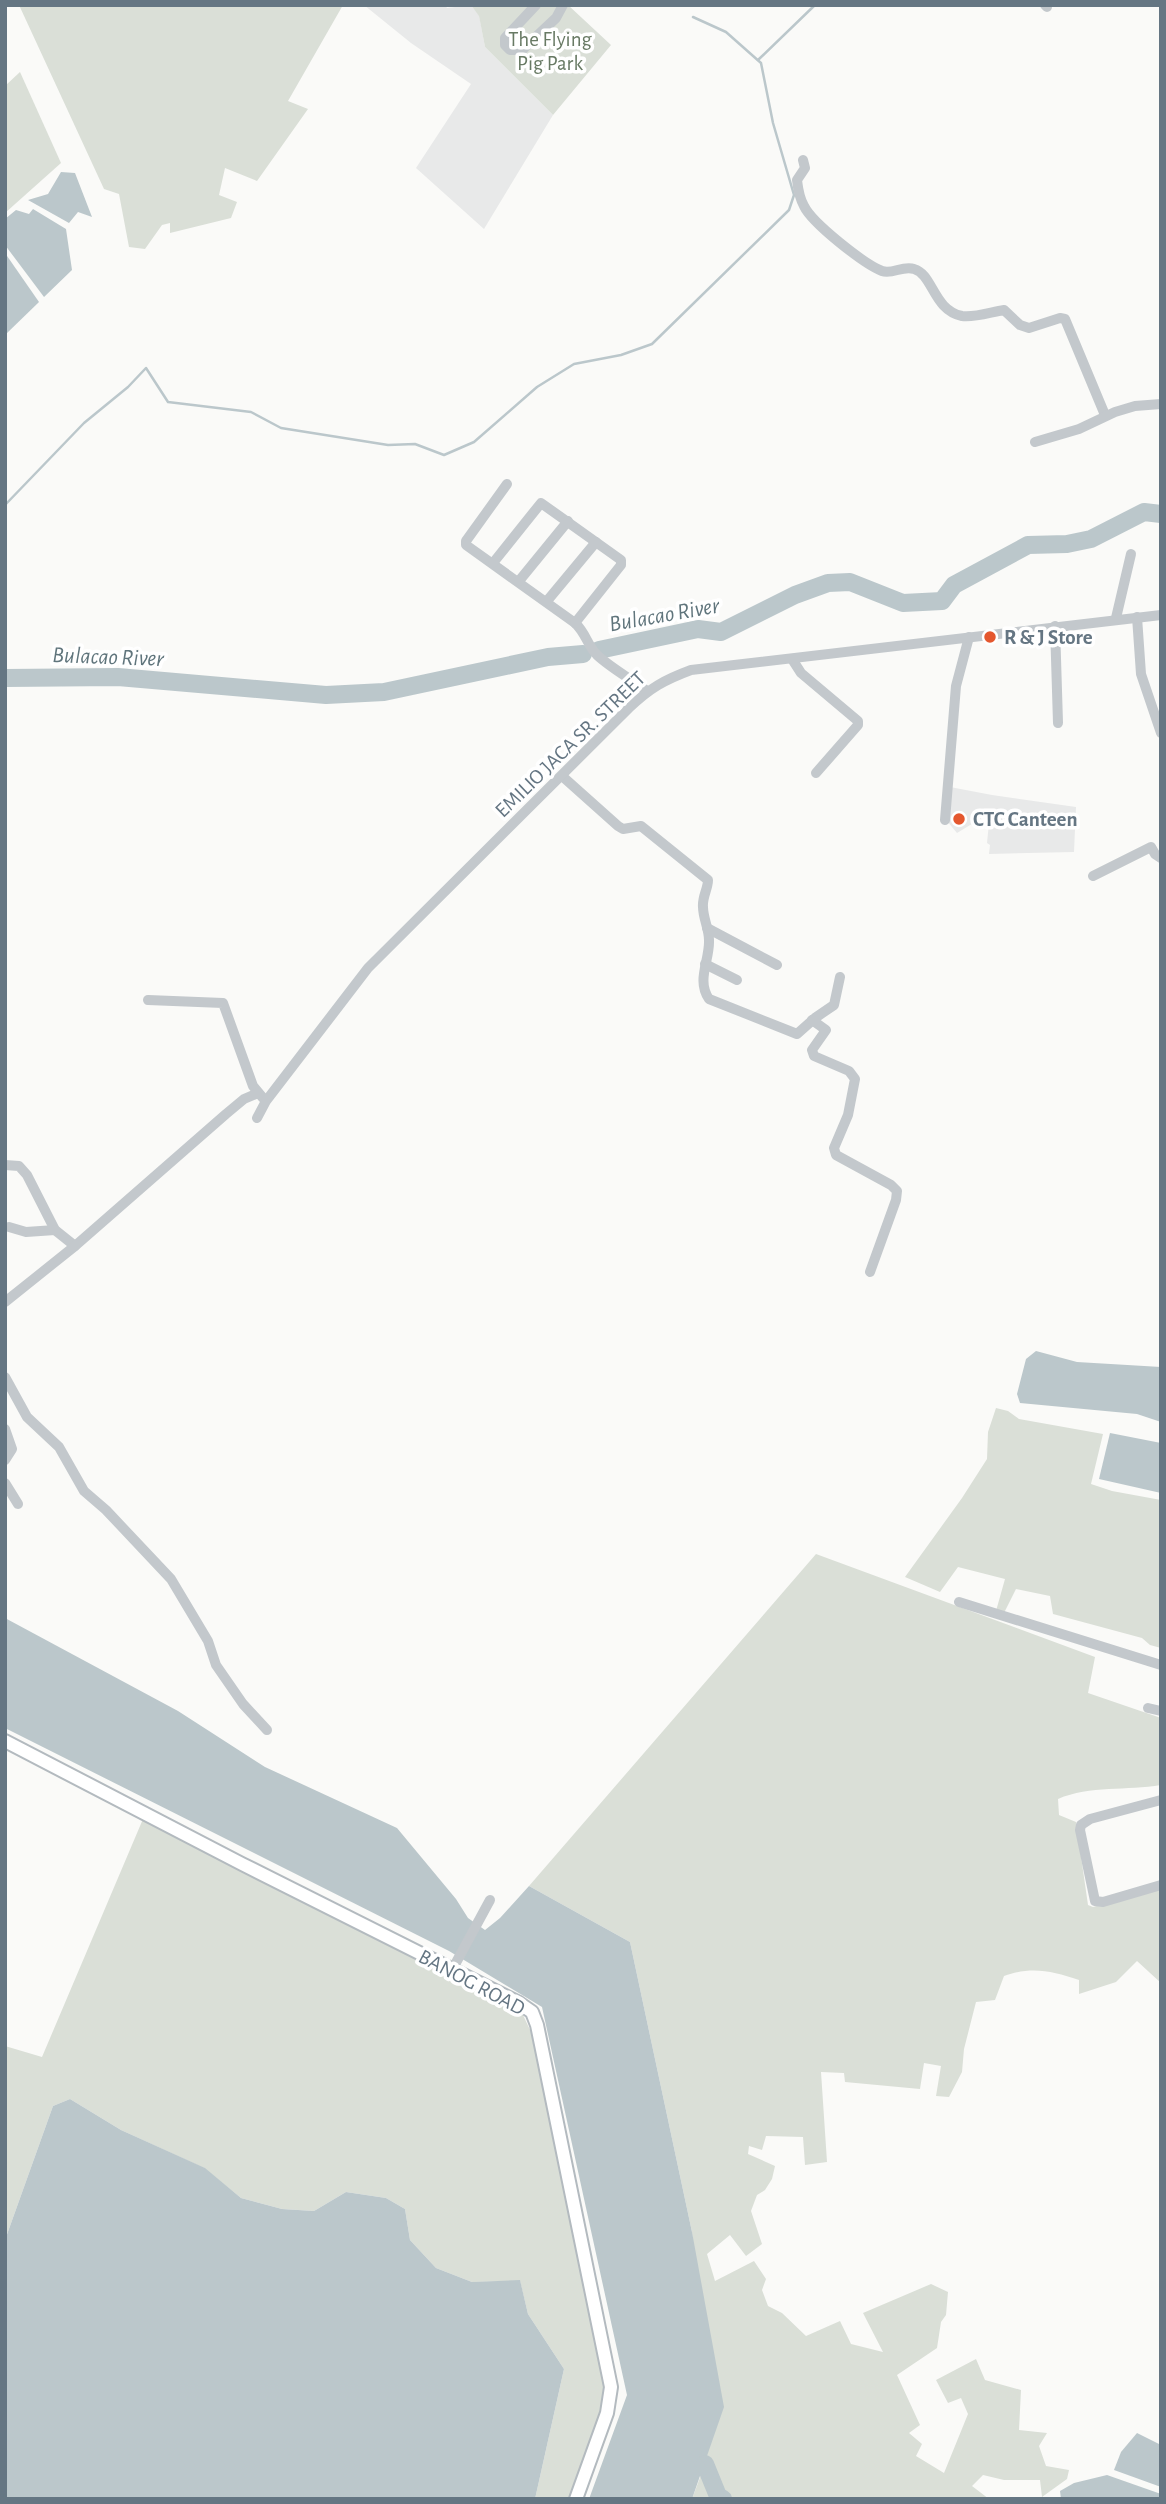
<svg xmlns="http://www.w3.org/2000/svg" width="1166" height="2504" font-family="'Alegreya Sans',sans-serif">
<rect width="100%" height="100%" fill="#fafaf8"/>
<g fill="#e8e9e9">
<path d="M364 5H445L447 8 471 5 479 15 485 47 553 115 484 229 416 168 471 84 411 43Z"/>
<path d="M950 787 992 795 1076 807 1074 852 989 854 990 845 987 843 990 813 957 833 947 821Z"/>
</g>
<g fill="#dadfd7">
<path d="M19 5H343L288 101 308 109 257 181 225 168 219 195 237 202 231 218 170 233V223L162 225 145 249 129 247 119 194 104 189Z"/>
<path d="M471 5H568L611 45 553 115 485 47 479 16Z"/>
<path d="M20 72 61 163 5 213V86Z"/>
<path d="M996 1408 1008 1411 1019 1419 1103 1434 1091 1484 1112 1491 1161 1500V1648L1150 1645 1142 1638 1053 1614 1050 1596 1016 1589 1004 1613 996 1611 1005 1579 958 1567 940 1592 905 1577 962 1498 987 1459 988 1432Z"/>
<path d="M816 1554 1095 1657 1088 1693 1161 1718V1785C1127 1791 1090 1785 1058 1799L1059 1815 1076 1822 1088 1905 1093 1907 1161 1887V1983L1137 1961 1116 1982 1079 1994V1980C1052 1971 1032 1966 1004 1976L995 2000 976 2002 964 2049 962 2072 949 2097 936 2096 941 2066 924 2063 920 2089 845 2082 844 2073 821 2072 827 2162 805 2165 803 2137 766 2136 762 2150 749 2146 748 2154 775 2166 772 2179 765 2190 757 2195 751 2211 762 2244 746 2256 730 2235 707 2254 715 2281 754 2261 766 2279 762 2290 768 2306 782 2313 806 2336 840 2321 851 2344 883 2352 863 2313 931 2284 948 2292 946 2315 941 2322 937 2348 897 2375 920 2425 909 2433 922 2444 916 2456 944 2473 968 2414 961 2398 948 2403 936 2380 976 2359 985 2380 1021 2390 1019 2430 1047 2433 1039 2446 1046 2466 1069 2470 1067 2479 1042 2497 1040 2480H1004L983 2475 972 2486 989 2499H692L705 2464 692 2232 630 1942 529 1886Z"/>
<path d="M143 1819 522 2013 532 2034 606 2395 570 2499H535L564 2369 528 2314 520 2281 472 2282 436 2268 410 2240 405 2209 386 2198 346 2192 314 2211 282 2209 241 2198 204 2168 121 2130 70 2099 53 2106 5 2240V2046L42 2057Z"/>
</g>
<g fill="#bbc7cb">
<path d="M61 172 75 173 92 217 78 212 69 223 28 200 48 194Z"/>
<path d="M33 209 66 229 72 270 44 297 5 245V219L16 210 29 214Z"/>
<path d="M5 253 39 302 5 335Z"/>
<path d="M1036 1351 1077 1362 1161 1367V1422L1137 1414 1020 1403 1017 1394 1026 1359Z"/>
<path d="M1110 1433 1161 1443V1493L1099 1479Z"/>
<path d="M5 1618 178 1711 265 1767 397 1828 456 1899 468 1918 485 1930 500 1918 529 1886 630 1942 692 2232 724 2407 692 2499H589L627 2395 542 2007 449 1951 5 1728Z"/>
<path d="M70 2099 121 2130 205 2168 241 2198 282 2209 314 2211 346 2192 386 2198 405 2209 410 2240 436 2268 472 2282 520 2280 528 2314 564 2369 535 2499H5V2240L53 2106Z"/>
<path d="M1137 2433 1161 2445V2487L1114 2470 1121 2452Z"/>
<path d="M1107 2475 1161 2494V2499H1061L1060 2491 1074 2483Z"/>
</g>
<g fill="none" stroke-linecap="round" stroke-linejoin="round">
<g stroke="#bbc7cb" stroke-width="2.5">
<path d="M758 60 815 5"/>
<path d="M5 505 84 423 128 387 146 368 168 402 251 412 281 428 388 445 415 444 444 455 474 442 537 387 574 364 621 355 652 344 789 210 794 195 773 123 761 63 726 32 693 17"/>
</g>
<g stroke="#bbc7cb" stroke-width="18">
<path d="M599 650 698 629 721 632 795 595 828 583 850 582 903 603 942 601 954 585 1028 545 1067 544 1091 539 1144 512 1161 514"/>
<path d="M5 678 118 677 326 695 384 692 548 657 583 654"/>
<path d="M705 2464 718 2496 723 2499"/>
</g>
<g stroke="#b3babf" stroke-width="16">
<path id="secondary" d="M5 1741 242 1864 519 2003 532 2012 537 2025 611 2387 607 2413 576 2499"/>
</g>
<g stroke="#c3c8cc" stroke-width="10">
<path d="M536 5 505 38V45L510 50H522L556 18 563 5"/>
<path d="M1045 5 1047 7"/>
<path d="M803 160 805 168 797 180C798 189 800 199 804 206 812 223 864 264 882 271 892 275 903 265 914 269 933 274 933 310 962 316 974 318 991 312 1004 310L1020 325 1029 328 1060 318 1065 319 1105 415"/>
<path d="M1035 442 1079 429 1115 412 1135 406 1161 404"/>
<path d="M507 484 466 541V545L575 623C586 633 587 645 597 655 611 668 631 679 647 691"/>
<path d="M493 563 541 503 621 560V565L575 623"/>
<path d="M519 581 568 521"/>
<path d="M547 601 596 542"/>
<path d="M1137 617 1141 674 1161 733"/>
<path d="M1116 618 1131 554"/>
<path d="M1055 626 1058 723"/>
<path d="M792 659 801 673 858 721V725L816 773"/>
<path d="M562 776 618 826 623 829 641 826 708 880C708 889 702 897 703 907 703 918 709 929 709 940 710 960 696 980 709 999L797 1034 815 1018 834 1005 840 977"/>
<path d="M945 820 956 686 969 637"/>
<path d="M1093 876 1151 847 1155 854 1161 858"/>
<path d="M707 928 777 965"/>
<path d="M705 964 737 980"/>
<path d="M148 1000 223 1003 253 1086 263 1098"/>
<path d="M812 1020 826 1030 812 1050 814 1056 849 1071 855 1079 848 1115 834 1148 836 1155 891 1185 897 1191 896 1200 870 1272"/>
<path d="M257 1118 266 1101 368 968 629 708C650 688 664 680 691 670L1161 615"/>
<path d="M5 1165 19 1166 27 1175 55 1230 75 1246"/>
<path d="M9 1227 26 1232 55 1230"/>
<path d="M5 1302 75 1246 226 1114 244 1099 258 1093"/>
<path d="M5 1377 27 1417 59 1447 84 1491 106 1510 171 1579 208 1641 216 1665 243 1704 267 1730"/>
<path d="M5 1429 12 1449 5 1460"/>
<path d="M5 1483 18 1504"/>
<path d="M959 1602 1161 1665"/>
<path d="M1148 1708 1161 1711"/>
<path d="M1161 1800 1090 1819 1081 1825 1080 1830 1095 1901 1103 1902 1161 1885"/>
<path d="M452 1970 490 1900"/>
</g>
<use href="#secondary" stroke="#fff" stroke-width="12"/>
</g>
<g fill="#e4572e" stroke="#fff" stroke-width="2.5">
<circle cx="990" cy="637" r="7"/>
<circle cx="959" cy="819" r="7"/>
</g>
<g text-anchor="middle" stroke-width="7" stroke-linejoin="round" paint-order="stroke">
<g font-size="21" fill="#687a64" stroke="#fff">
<text x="550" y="46">The Flying<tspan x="550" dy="24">Pig Park</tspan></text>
</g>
<g font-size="21" font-weight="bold" fill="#657683" stroke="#fff" text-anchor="start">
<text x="1004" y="644">R &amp; J Store</text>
<text x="973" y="826">CTC Canteen</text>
</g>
<g font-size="21" fill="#657683" stroke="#fff">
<text transform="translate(570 744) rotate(-44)" y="7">EMILIO JACA SR. STREET</text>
<text transform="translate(472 1982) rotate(28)" y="7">BANOG ROAD</text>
</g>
<g font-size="23" font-style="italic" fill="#60757c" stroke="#fff">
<text transform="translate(664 614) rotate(-10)" y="8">Bulacao River</text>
<text transform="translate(108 656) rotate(2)" y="8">Bulacao River</text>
</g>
</g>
<rect width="1166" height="2504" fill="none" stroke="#657683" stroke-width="14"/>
</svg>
